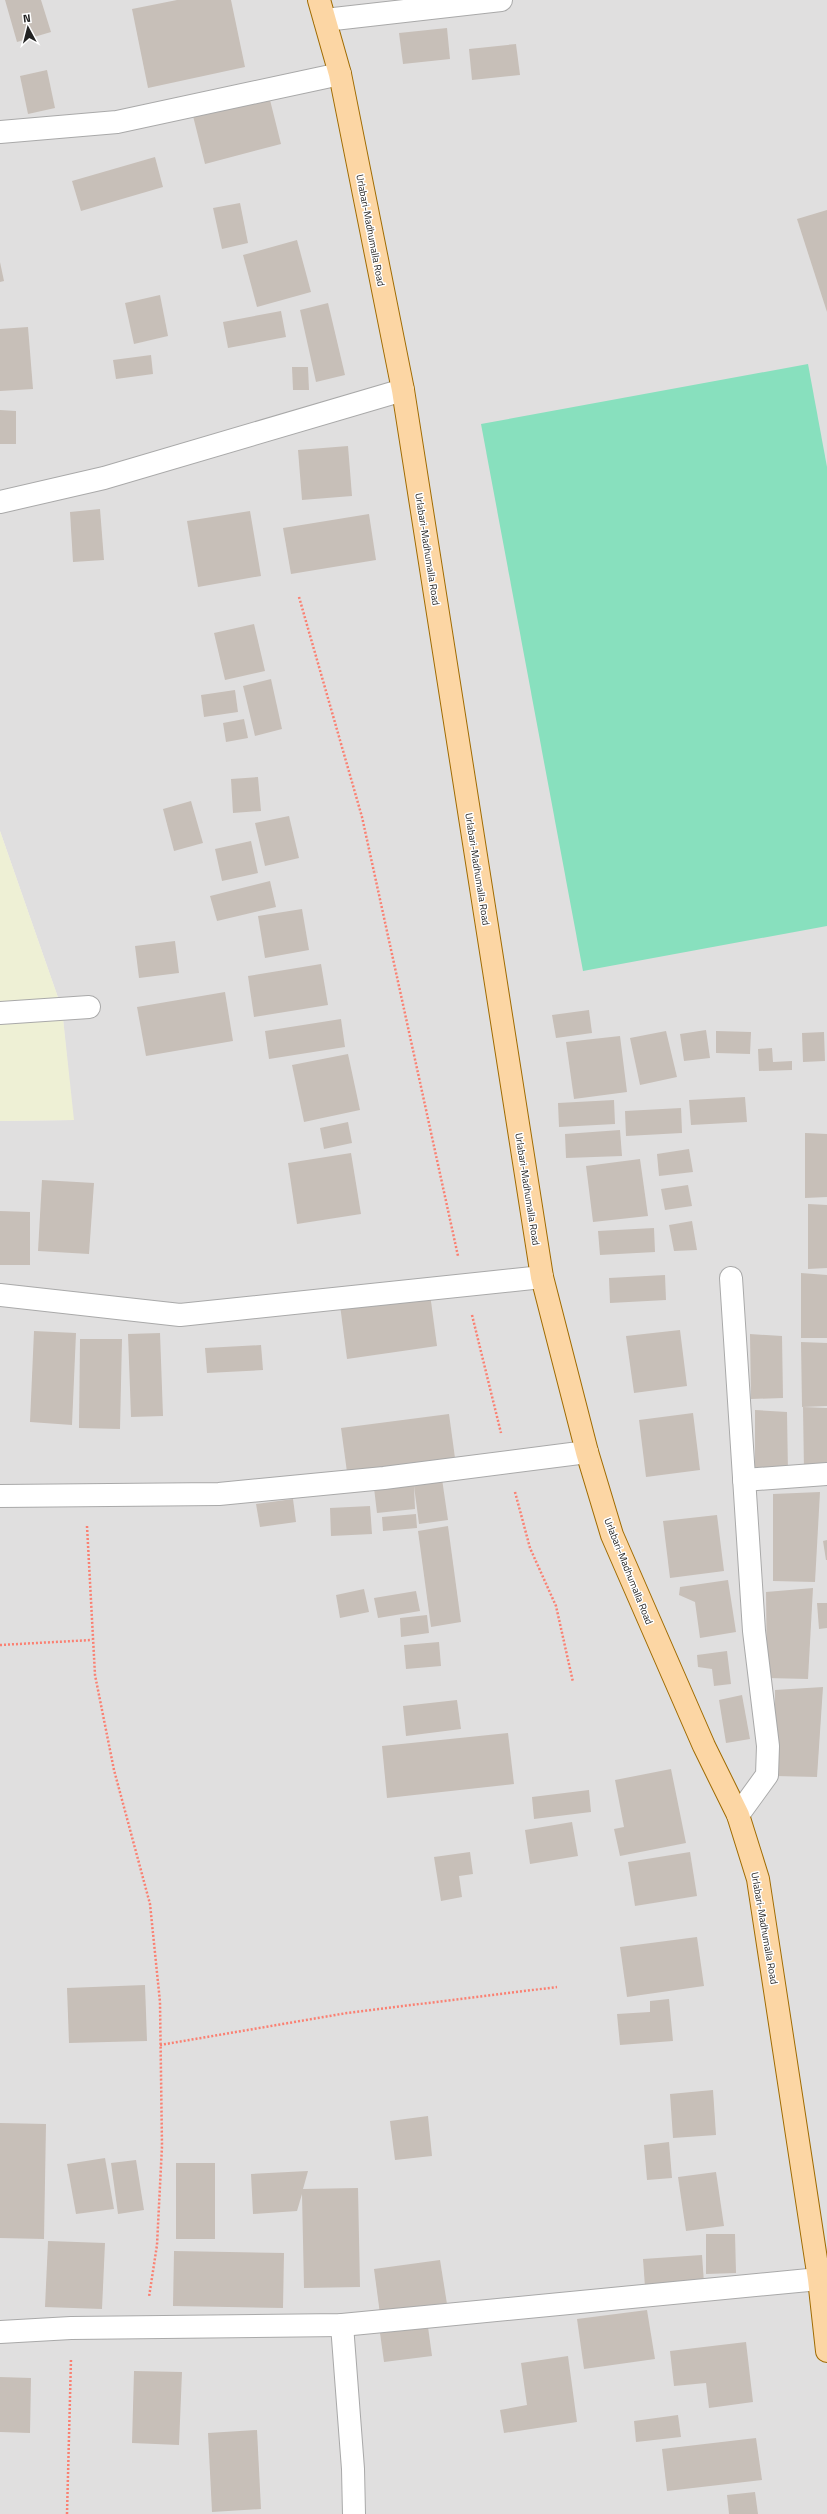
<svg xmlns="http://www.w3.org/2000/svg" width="827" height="2514" font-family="'Titillium Web',sans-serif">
<rect width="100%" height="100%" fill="#f2efe9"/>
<path fill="#e0dfdf" d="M0 0H827V2514H0V1121L73 1120 62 1009 0 831Z"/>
<path fill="#eef0d5" d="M0 831 62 1009 74 1120 0 1121Z"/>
<path fill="#88e0be" d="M808 364 827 467V926L583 971 481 424Z"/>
<g fill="#c7bfb8">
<path d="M5 0H41L51 32 17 42Z"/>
<path d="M177 0H231L245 67 148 88 132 9Z"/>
<path d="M447 28 450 59 403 64 399 33Z"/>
<path d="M516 44 520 75 472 80 469 49Z"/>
<path d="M47 70 55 108 28 114 20 76Z"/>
<path d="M269 96 281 144 205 164 193 116Z"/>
<path d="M155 157 163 187 81 211 72 181Z"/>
<path d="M240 203 248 243 222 249 213 208Z"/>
<path d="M827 210V312L797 219Z"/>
<path d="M297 240 311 292 257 307 243 255Z"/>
<path d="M0 262 4 281 0 282Z"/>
<path d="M160 295 168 336 134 344 125 303Z"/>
<path d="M328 303 345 375 316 382 300 310Z"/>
<path d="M281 311 286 337 228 348 223 322Z"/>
<path d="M28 327 33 389 0 391V329Z"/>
<path d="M151 355 153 374 116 379 113 360Z"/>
<path d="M292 367H308L309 390H293Z"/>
<path d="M0 410 16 411V444H0Z"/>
<path d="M348 446 352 496 302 500 298 450Z"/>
<path d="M100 509 104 560 73 562 70 512Z"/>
<path d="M250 511 261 576 198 587 187 521Z"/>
<path d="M369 514 376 560 291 574 283 528Z"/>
<path d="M254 624 265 671 225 680 214 633Z"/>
<path d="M271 679 282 729 255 736 243 686Z"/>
<path d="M235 690 238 712 204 717 201 695Z"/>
<path d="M244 719 248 738 226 742 223 723Z"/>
<path d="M258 777 261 811 233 813 231 779Z"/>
<path d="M191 801 203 843 174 851 163 809Z"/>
<path d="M289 816 299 858 265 866 255 823Z"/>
<path d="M251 841 258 873 222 881 215 849Z"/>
<path d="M270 881 276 907 217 921 210 896Z"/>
<path d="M302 909 309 950 265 958 258 916Z"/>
<path d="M175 941 179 973 139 978 135 946Z"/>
<path d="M321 964 328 1005 254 1017 248 976Z"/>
<path d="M225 992 233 1041 146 1056 137 1007Z"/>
<path d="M589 1010 592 1033 556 1038 552 1015Z"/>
<path d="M341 1019 345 1047 269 1059 265 1031Z"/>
<path d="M706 1030 710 1058 684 1061 680 1034Z"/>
<path d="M666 1031 677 1077 640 1085 630 1038Z"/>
<path d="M716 1031 751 1032 750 1054 716 1053Z"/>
<path d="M824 1032 825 1061 803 1062 802 1033Z"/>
<path d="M620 1036 627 1092 574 1099 566 1042Z"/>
<path d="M772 1048 773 1062 792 1061V1070L759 1071 758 1049Z"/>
<path d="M348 1054 360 1110 304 1122 292 1065Z"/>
<path d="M745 1097 747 1122 691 1125 689 1100Z"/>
<path d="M614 1100 615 1124 559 1127 558 1103Z"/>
<path d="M681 1108 682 1133 626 1136 625 1111Z"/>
<path d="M348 1122 352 1143 324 1149 320 1128Z"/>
<path d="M620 1130 622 1156 566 1158 565 1134Z"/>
<path d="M805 1133 827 1134V1197L805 1198Z"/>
<path d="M689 1149 693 1172 659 1176 657 1154Z"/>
<path d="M351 1153 361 1214 297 1224 288 1163Z"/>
<path d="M640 1159 648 1216 593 1222 586 1166Z"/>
<path d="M42 1180 94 1183 89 1254 38 1251Z"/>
<path d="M688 1185 692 1206 665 1210 661 1189Z"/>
<path d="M808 1204 827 1205V1268L808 1269Z"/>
<path d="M0 1211 30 1212V1265H0Z"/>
<path d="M692 1221 697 1250 674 1251 669 1225Z"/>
<path d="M654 1228 655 1252 600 1255 598 1231Z"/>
<path d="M801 1273 827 1275V1338H801Z"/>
<path d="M665 1275 666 1300 610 1303 609 1278Z"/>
<path d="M430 1294 437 1346 347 1359 340 1305Z"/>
<path d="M680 1330 687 1386 634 1393 626 1336Z"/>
<path d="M34 1331 76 1333 72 1425 30 1422Z"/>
<path d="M160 1333 163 1416 131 1417 128 1334Z"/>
<path d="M750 1334 782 1336 783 1398 751 1399Z"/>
<path d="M80 1339H122L120 1429 79 1428Z"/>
<path d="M801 1342 827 1343V1406L802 1407Z"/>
<path d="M261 1345 263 1370 207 1373 205 1348Z"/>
<path d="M803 1407 827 1408V1471L804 1472Z"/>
<path d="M755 1410 787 1412 788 1474 755 1475Z"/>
<path d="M693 1413 700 1470 646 1477 639 1420Z"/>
<path d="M449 1414 455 1458 347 1472 341 1428Z"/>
<path d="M442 1479 448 1520 419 1524 414 1486 415 1509 377 1513 374 1488Z"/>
<path d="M820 1492 815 1582 773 1581V1494Z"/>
<path d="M293 1499 296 1522 260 1527 256 1504Z"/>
<path d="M370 1506 372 1534 331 1536 330 1508Z"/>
<path d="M416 1514 417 1528 383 1531 382 1517Z"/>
<path d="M717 1515 724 1571 670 1578 663 1521Z"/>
<path d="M448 1526 461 1622 431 1627 418 1531Z"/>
<path d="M827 1540V1560H826L823 1541Z"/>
<path d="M728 1580 736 1632 700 1638 695 1602 679 1595 680 1587Z"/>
<path d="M813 1588 808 1679 767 1678 766 1592Z"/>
<path d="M364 1589 369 1612 340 1618 336 1595Z"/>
<path d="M416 1591 420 1611 378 1618 374 1598Z"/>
<path d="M817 1603H827V1628L819 1629Z"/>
<path d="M427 1615 429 1633 401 1637 400 1618Z"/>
<path d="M439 1642 441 1666 406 1669 404 1645Z"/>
<path d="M727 1651 731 1684 714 1686 712 1669 698 1667 697 1655Z"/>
<path d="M823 1687 817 1777 775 1776V1690Z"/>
<path d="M742 1695 750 1739 726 1743 719 1700Z"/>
<path d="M457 1700 461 1729 406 1736 403 1706Z"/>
<path d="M508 1733 514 1784 387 1798 382 1746Z"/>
<path d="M671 1769 686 1843 620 1856 614 1829 624 1827 615 1780Z"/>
<path d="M589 1790 591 1812 534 1819 532 1797Z"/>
<path d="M572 1822 578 1856 530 1864 525 1830Z"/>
<path d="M470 1852 473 1874 459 1876 462 1897 441 1901 434 1857Z"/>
<path d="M690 1852 697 1896 635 1906 628 1862Z"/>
<path d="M697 1937 704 1986 627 1997 620 1947Z"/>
<path d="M145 1985 147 2041 69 2043 67 1988Z"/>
<path d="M669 1999 673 2041 620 2045 617 2014 650 2012V2001Z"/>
<path d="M713 2090 716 2135 673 2138 670 2094Z"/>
<path d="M428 2116 432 2156 395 2160 390 2121Z"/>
<path d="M0 2123 46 2124 44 2239 0 2238Z"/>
<path d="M669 2142 672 2178 647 2180 644 2145Z"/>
<path d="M105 2158 114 2209 76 2214 67 2164Z"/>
<path d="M136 2160 144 2210 118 2214 111 2163Z"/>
<rect x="176" y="2163" width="39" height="76"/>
<path d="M308 2171 303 2189 358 2188 360 2287 304 2288 302 2194 297 2211 253 2214 251 2174Z"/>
<path d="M716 2172 724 2226 686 2231 678 2177Z"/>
<path d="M706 2234H735L736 2273 706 2274Z"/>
<path d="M48 2241 105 2243 102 2309 45 2307Z"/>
<path d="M174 2251 284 2253 283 2308 173 2306Z"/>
<path d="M702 2255 704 2283 645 2287 643 2259Z"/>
<path d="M440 2260 447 2304 380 2314 374 2269Z"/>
<path d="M647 2310 655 2359 584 2369 577 2319Z"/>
<path d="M428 2327 432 2356 384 2362 380 2333Z"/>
<path d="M746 2342 753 2402 709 2408 706 2383 674 2386 670 2351Z"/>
<path d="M568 2356 577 2422 504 2433 500 2410 527 2405 521 2363Z"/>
<path d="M134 2371 182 2372 179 2445 132 2443Z"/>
<path d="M0 2377 31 2378 30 2433 0 2432Z"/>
<path d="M678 2415 681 2437 636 2442 634 2421Z"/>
<path d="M257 2430 261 2509 212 2512 208 2433Z"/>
<path d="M756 2438 762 2480 667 2491 662 2449Z"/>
<path d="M755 2492 758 2514H729L727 2495Z"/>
</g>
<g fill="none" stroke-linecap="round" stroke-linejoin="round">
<g stroke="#a9a9a9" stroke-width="24">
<g id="minor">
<path d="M325 20 501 0"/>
<path d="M0 132 117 122 340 74"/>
<path d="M0 502 104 478 403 390"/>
<path d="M0 1013 89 1007"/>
<path d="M731 1278 754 1631 768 1746 767 1775 738 1815"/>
<path d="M0 1295 180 1315 542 1277"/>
<path d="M744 1480 827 1474"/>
<path d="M0 1496 219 1494 384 1478 587 1452"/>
<path d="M342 2325 353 2469 354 2514"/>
<path d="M0 2332 71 2328 342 2325 819 2279"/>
</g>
</g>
<g stroke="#a06b00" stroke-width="24">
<path id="major" d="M319 0 340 74 403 390 542 1277 587 1452 612 1535 704 1746 738 1815 758 1879 819 2279 827 2351"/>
</g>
<g stroke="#fa8072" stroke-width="2.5" stroke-dasharray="2 2" stroke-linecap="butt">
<path d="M299 597 362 817 458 1256"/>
<path d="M472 1315 501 1433"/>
<path d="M515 1492 530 1548 556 1606 573 1682"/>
<path d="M87 1526 95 1675 114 1770 150 1904 160 2002 162 2146 157 2245 149 2297"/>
<path d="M0 1645 92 1640"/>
<path d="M160 2045 347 2013 557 1987"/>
<path d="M67 2514 71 2359"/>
</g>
<use href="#minor" stroke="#fff" stroke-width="22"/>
<use href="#major" stroke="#fcd6a4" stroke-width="22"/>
</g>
<g text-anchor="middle" stroke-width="3" stroke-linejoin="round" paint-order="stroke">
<g font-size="10" fill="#222" stroke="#fff">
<text transform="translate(371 230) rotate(79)" y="4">Urlabari-Madhumalla Road</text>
<text transform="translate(428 549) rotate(81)" y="4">Urlabari-Madhumalla Road</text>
<text transform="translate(478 869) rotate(81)" y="4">Urlabari-Madhumalla Road</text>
<text transform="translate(528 1189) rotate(81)" y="4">Urlabari-Madhumalla Road</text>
<text transform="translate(629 1571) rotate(68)" y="4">Urlabari-Madhumalla Road</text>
<text transform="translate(765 1928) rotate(80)" y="4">Urlabari-Madhumalla Road</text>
</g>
</g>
<g transform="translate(28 28) rotate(353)" stroke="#ffffff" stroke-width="3" paint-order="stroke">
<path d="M0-3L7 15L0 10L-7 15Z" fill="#222222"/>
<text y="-6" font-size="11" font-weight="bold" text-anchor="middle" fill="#222222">N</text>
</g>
</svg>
